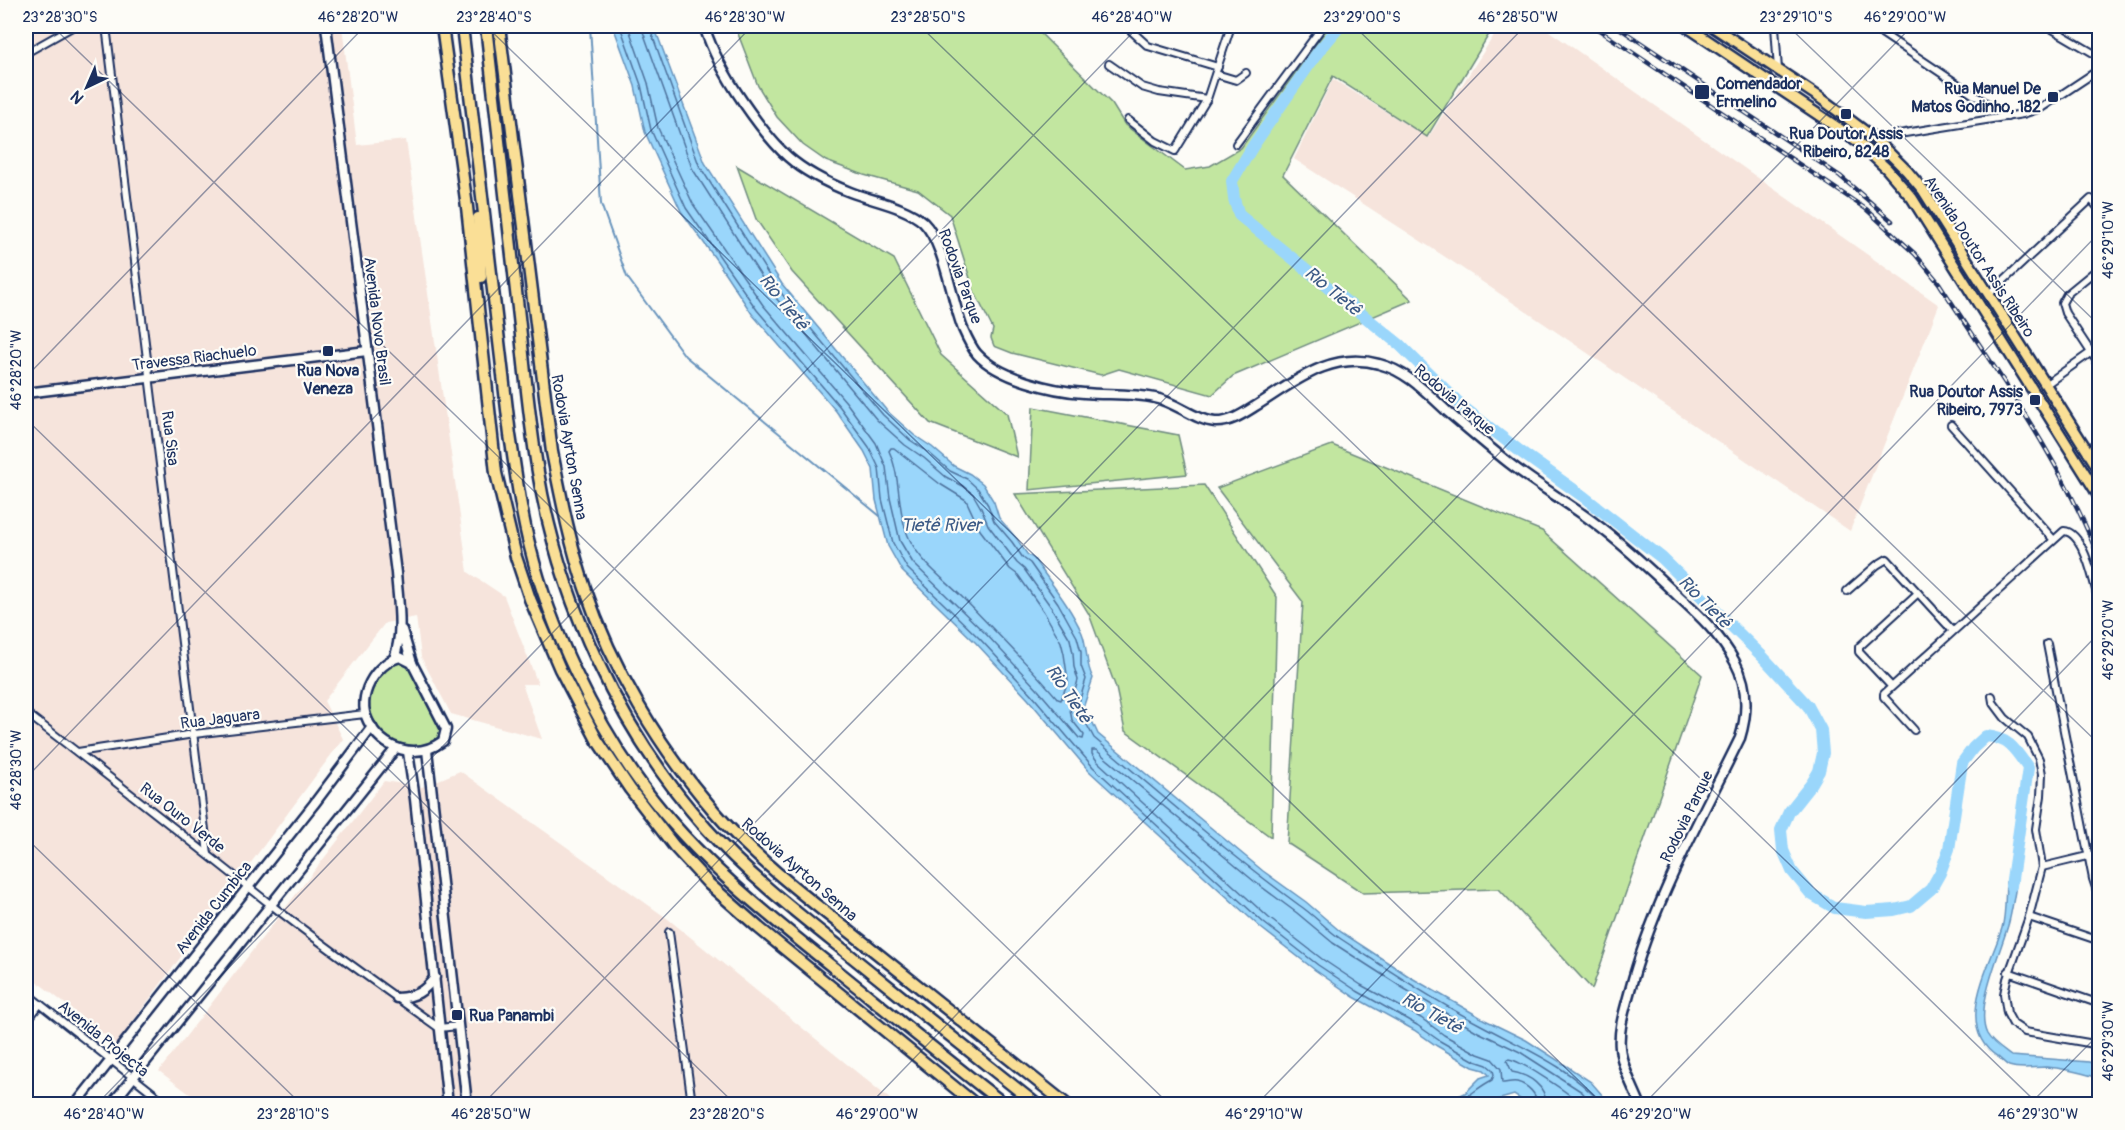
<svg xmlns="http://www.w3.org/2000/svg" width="2125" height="1130" font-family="Pangolin,sans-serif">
<rect width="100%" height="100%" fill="#fdfcf7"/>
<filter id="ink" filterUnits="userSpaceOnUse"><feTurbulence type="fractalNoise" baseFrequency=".0167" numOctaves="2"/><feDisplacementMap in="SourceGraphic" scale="12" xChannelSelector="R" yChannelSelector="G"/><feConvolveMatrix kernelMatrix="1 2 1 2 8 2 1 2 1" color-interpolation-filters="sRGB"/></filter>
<g filter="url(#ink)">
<g fill="#f6e4dc">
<path d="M26 26H342L357 145 406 140 468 572 504 596 538 684H522L542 739 451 714 421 657 416 617 385 623 324 701 343 739 116 1044 26 973Z"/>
<path d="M1500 26H1542L1939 305 1850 531 1453 262 1294 159 1333 79 1428 138Z"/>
<path d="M460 771 668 919 896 1104H203L159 1071 384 781 422 787Z"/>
</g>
<g fill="#c2e6a0" stroke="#6e8a7f" stroke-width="1.5">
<path d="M735 26H1033L1112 104 1125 125 1185 170 1210 166 1241 148 1329 26H1494L1427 137 1333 76 1283 175 1412 300 1233 376 1212 395 1119 369 1101 375 1012 353 994 346 991 338 993 329 974 291 950 215 918 190 864 175 826 161 803 145 777 117 758 86Z"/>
<path d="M737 166 894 259 941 355 1007 414 1017 457 930 423 792 272 756 219Z"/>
<path d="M1033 407 1178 435 1187 474 1029 490Z"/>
<path d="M1332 445 1542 531 1702 675 1592 989 1499 889 1363 893 1287 843 1303 602 1217 488Z"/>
<path d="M1204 485 1277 597 1271 837 1125 731 1116 688 1089 614 1015 494Z"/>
<path d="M400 663 408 667 440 730 438 737C387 779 335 685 400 663Z"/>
</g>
<g fill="#9ad6fb" stroke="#6793bc" stroke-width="1.5">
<path d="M613 26H654L705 163 782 284 887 411 914 435 932 447 954 466 970 474 983 484 994 502 999 518 1017 539 1027 554 1034 559C1050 582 1070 606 1082 633 1088 648 1085 664 1093 678L1083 708 1085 715 1092 721 1098 734 1263 871 1306 902 1341 932 1410 977 1485 1020 1526 1040 1562 1063 1591 1082 1610 1104H1528L1514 1095 1497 1100 1491 1104H1441L1465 1093 1480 1078 1489 1075 1484 1070 1473 1067 1437 1046 1414 1030 1354 997 1315 970 1261 928 1089 771 1028 699 976 643 902 571 888 546 876 500 873 469 864 451 836 411 752 314 717 261 681 211 645 132 635 86Z"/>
<path d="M2006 882 2016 885C2014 897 2012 910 2009 922 2002 949 1974 1008 1987 1034 1992 1043 2003 1050 2011 1056L2089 1062 2099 1066V1078C2082 1073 2064 1068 2046 1067 2034 1067 2020 1070 2009 1066 2005 1064 2002 1060 1998 1057 1952 1027 1990 967 2002 928 2006 914 2005 897 2006 882Z"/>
</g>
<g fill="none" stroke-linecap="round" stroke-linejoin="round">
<g stroke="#4e729d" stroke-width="1.5">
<path d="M620 26 641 85 651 130 686 208 757 310 840 407 869 447 879 468 882 499 893 543 907 568 980 639 1032 695 1093 767 1264 923 1318 965 1357 991 1417 1025 1440 1041 1475 1061 1487 1065 1493 1070 1494 1075 1492 1080C1478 1087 1468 1098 1454 1104"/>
<path d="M628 26 648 83 658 128 693 204 763 305 846 402 876 443 886 467 890 498 900 541 913 563 986 634 1038 690 1079 738 1083 739 1084 735 1072 720 1070 709 1078 680 1074 667 1073 653 1070 639 1051 607 1024 569 1017 563 988 525 981 508 973 494 963 486 946 477 924 458 905 445 877 420 771 292 692 168 641 26"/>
<path d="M649 26 699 165 777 288 883 415 910 440 928 452 950 471 967 479 978 489 988 505 994 521 1012 542 1023 558 1030 563 1058 603 1077 637 1081 652V666L1086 679 1077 709 1079 718 1087 725 1094 738C1161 795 1228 853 1299 905 1314 915 1326 929 1341 939 1387 969 1433 1000 1481 1025 1525 1049 1569 1066 1602 1104"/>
<path d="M891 448H894L940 484 966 500 980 530 1010 569 1018 575 1044 612 1061 642 1064 654 1068 681 1061 700 1058 699C1028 664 995 631 963 598 944 579 922 564 910 540 896 512 902 479 889 451Z"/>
<path d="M1537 1104C1537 1094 1528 1085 1517 1082 1512 1081 1506 1083 1502 1083L1501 1069 1492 1059 1478 1054 1444 1035 1421 1018 1361 985 1322 959 1269 918 1098 762 1092 754V750H1096L1255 882 1297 913 1333 943 1403 988 1478 1032 1520 1052 1582 1092 1592 1104"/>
<path d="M1546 1104C1546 1086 1529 1075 1512 1072L1507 1061 1508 1059C1519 1059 1572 1095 1580 1104"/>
</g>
<path stroke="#6793bc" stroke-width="2" d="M590 26 601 204 627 277 685 356 880 516"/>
<path stroke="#9ad6fb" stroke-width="12" d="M1340 26 1318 52 1253 146 1232 181 1234 199 1239 215 1400 345 1463 407 1521 452 1584 497 1662 558 1762 656 1808 706 1821 730 1823 753 1819 771 1812 783 1789 812 1781 830 1783 850 1792 871 1811 894 1835 908 1866 912 1894 910 1911 906 1931 889 1940 873 1949 849 1962 763 1973 748 1986 736C2009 738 2015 749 2028 768L2011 886"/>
<g stroke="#1b2f5e" stroke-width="10">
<g id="street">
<path d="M106 26 208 854"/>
<path d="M1126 26 1148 46 1218 67"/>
<path d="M1775 26 1778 70"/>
<path d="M1871 26 2007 117"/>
<path d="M2047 26 2100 57"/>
<path d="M26 53 74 26"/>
<path d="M1109 64 1142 87 1159 92 1207 99"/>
<path d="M1216 74 1236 80 1246 73"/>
<path d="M1128 120 1155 141 1175 151 1207 99 1231 26"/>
<path d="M1874 138 2023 114 2041 108 2100 69"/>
<path d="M1236 144 1323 26"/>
<path d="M2100 267 2067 294 2062 303 2065 313 2100 366"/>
<path d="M1988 295 2091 199 2100 210"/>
<path d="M2045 385 2100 346"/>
<path d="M1951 425 2053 539"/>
<path d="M1847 591 1877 565 1887 559 1952 630"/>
<path d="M2047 644 2093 879 2100 900"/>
<path d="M1891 686 1859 652V647L1918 593"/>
<path d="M1992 696 1993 702 2005 718 2028 737 2039 759 2042 774 2041 796 2036 829 2042 867 2029 917 2007 979 2004 994 2007 1013 2013 1024 2025 1032 2100 1045"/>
<path d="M26 713C108 775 189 840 270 904 325 947 382 987 439 1028L458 1026"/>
<path d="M1914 730 1884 697V694L2064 531C2085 532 2095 588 2100 606"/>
<path d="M78 752 194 734 365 714"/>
<path d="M2042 867 2100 853"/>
<path d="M2029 917 2100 941"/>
<path d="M669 932 692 1104"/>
<path d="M2008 972 2100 1004"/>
<path d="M26 993 167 1104"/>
<path d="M26 1022 40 1004"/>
</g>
</g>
<g stroke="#1b2f5e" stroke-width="13">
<g id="secondary">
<path d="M326 26 396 573C398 601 404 631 394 659"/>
<path d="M704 26C713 54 726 77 743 102 776 150 794 170 850 192 873 201 905 206 923 222 944 242 952 302 963 329 967 338 971 347 977 354 999 378 1052 391 1084 393 1107 395 1132 393 1155 398 1176 402 1194 420 1215 422 1229 423 1243 414 1254 407 1293 383 1331 350 1379 364 1407 371 1428 394 1449 413 1469 430 1489 447 1509 463 1536 484 1565 501 1592 521 1623 544 1651 570 1679 597 1700 616 1721 636 1735 662 1748 686 1748 712 1740 738 1700 820 1653 902 1630 990 1625 1009 1618 1029 1620 1048 1622 1067 1633 1087 1640 1104"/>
<path d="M26 393 367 351"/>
<path d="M402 630 412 663"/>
<path d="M400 657 412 663 446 729 443 741C417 760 383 751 368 721 356 697 375 663 400 657Z"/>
<path d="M427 750 467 1104"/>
<path d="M408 752 415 799 448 1104"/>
<path d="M397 998C415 997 424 992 435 977"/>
<path d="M76 1104 314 804 372 727"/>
<path d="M112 1104 396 748"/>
</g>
</g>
<g stroke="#1b2f5e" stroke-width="14">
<g id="primary">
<path d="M1686 26 1856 140 1887 169 1912 198 2094 488 2100 499"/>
<path d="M1712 26 1819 97 1874 138 1907 171 1923 190 2100 471"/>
</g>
</g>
<g stroke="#1b2f5e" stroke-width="15">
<g id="highway">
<path d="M442 26 467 207 496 473 516 557 530 599 560 669 597 740 630 789 674 846 709 884 759 928 975 1104"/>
<path d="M462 26 510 435C516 473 520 511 530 547 550 628 594 721 644 788 697 859 765 913 834 968 891 1014 947 1060 1004 1104"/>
<path d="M486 26C496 117 507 209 517 300 524 357 528 415 538 472 560 602 619 730 706 828 748 875 797 913 846 952 909 1003 973 1054 1036 1104"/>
<path d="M499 26 552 452C561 497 570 544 585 588 612 669 659 747 714 811 758 862 815 904 868 946 934 998 1000 1052 1066 1104"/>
<path d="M478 218 481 277"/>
</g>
</g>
<use href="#street" stroke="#fdfcf7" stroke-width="6"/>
<use href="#secondary" stroke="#fdfcf7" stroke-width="8"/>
<use href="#primary" stroke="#fadf96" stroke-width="9"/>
<use href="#highway" stroke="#fadf96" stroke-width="10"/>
<g stroke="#1b2f5e" stroke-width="4.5">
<g id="rail">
<path d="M1593 26 1866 209 1915 254 1939 283C1996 372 2064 462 2100 562"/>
<path d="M1616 26 1840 176 1892 221"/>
</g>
</g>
<use href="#rail" stroke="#fdfcf7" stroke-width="2" stroke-dasharray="7" stroke-linecap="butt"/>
</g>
</g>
<path fill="none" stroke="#1b2f5e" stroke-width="1.5" stroke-opacity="0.45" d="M52 26 1169 1104M486 26 1603 1104M920 26 2038 1104M1354 26 2100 745M1788 26 2100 326M26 377 365 26M26 419 735 1104M26 778 752 26M26 838 301 1104M97 1104 1139 26M483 1104 1525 26M870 1104 1912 26M1257 1104 2100 232M1644 1104 2100 632M2030 1104 2100 1033"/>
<g fill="#1b2f5e" stroke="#fdfcf7" stroke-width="2">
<rect x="1694" y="84" width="16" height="16" rx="3"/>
<rect x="2047" y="91" width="12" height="12" rx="3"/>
<rect x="1840" y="108" width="12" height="12" rx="3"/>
<rect x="322" y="345" width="12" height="12" rx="3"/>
<rect x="2029" y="394" width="12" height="12" rx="3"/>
<rect x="451" y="1009" width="12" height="12" rx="3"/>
</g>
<g text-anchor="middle" stroke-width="4.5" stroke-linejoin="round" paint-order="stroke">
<g font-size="16" font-weight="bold" fill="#1b2f5e" stroke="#fdfcf7" text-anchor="start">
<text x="1716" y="89">Comendador<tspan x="1716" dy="18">Ermelino</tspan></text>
<text x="2041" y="94" text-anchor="end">Rua Manuel De<tspan x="2041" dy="18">Matos Godinho, 182</tspan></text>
<text x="1846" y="139" text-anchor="middle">Rua Doutor Assis<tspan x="1846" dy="18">Ribeiro, 8248</tspan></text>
<text x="328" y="376" text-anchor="middle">Rua Nova<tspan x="328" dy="18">Veneza</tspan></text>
<text x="2023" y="397" text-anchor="end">Rua Doutor Assis<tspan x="2023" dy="18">Ribeiro, 7973</tspan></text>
<text x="469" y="1021">Rua Panambi</text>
</g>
<g font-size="16" fill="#1b2f5e" stroke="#fdfcf7">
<text transform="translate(1980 256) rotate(57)" y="6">Avenida Doutor Assis Ribeiro</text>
<text transform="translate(961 276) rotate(70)" y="6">Rodovia Parque</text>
<text transform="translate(378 321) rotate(83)" y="6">Avenida Novo Brasil</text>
<text transform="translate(194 357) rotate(-7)" y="6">Travessa Riachuelo</text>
<text transform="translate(1455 399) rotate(40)" y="6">Rodovia Parque</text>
<text transform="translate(171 438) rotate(83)" y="6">Rua Sisa</text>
<text transform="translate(570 447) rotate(80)" y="6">Rodovia Ayrton Senna</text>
<text transform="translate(220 718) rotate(-7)" y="6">Rua Jaguara</text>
<text transform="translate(1686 816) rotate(-64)" y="6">Rodovia Parque</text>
<text transform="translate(183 817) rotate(38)" y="6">Rua Ouro Verde</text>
<text transform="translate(800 869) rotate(41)" y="6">Rodovia Ayrton Senna</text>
<text transform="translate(213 907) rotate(-52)" y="6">Avenida Cumbica</text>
<text transform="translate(104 1038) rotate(39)" y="6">Avenida Projecta</text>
</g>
<g font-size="18" font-style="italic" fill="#3b5985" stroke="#fdfcf7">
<text transform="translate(1333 291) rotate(39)" y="6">Rio Tietê</text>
<text transform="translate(784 302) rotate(51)" y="6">Rio Tietê</text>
<text x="941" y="531">Tietê River</text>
<text transform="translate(1705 602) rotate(45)" y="6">Rio Tietê</text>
<text transform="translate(1069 694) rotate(56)" y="6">Rio Tietê</text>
<text transform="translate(1432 1013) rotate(29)" y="6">Rio Tietê</text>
</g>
</g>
<rect width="2125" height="1130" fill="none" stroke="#fdfcf7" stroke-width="66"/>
<g transform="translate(87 87) rotate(224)" stroke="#fdfcf7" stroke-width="4.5" paint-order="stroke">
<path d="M0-4.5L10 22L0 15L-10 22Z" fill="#1b2f5e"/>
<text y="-9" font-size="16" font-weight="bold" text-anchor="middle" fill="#1b2f5e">N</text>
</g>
<rect x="33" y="33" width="2059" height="1064" fill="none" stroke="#1b2f5e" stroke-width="2"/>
<g font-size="15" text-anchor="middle" fill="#1b2f5e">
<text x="60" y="22">23°28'30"S</text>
<text x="358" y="22">46°28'20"W</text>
<text x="494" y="22">23°28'40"S</text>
<text x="745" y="22">46°28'30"W</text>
<text x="928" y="22">23°28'50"S</text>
<text x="1132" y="22">46°28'40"W</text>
<text x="1362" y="22">23°29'00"S</text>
<text x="1518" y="22">46°28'50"W</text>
<text x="1796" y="22">23°29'10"S</text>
<text x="1905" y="22">46°29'00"W</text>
<text transform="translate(2108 240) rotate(-90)" y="5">46°29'10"W</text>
<text transform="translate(16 370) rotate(-90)" y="5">46°28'20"W</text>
<text transform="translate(2108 640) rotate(-90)" y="5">46°29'20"W</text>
<text transform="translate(16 770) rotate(-90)" y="5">46°28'30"W</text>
<text transform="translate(2108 1041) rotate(-90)" y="5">46°29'30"W</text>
<text x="104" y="1119">46°28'40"W</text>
<text x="293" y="1119">23°28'10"S</text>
<text x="491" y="1119">46°28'50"W</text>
<text x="727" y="1119">23°28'20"S</text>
<text x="877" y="1119">46°29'00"W</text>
<text x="1264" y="1119">46°29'10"W</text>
<text x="1651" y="1119">46°29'20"W</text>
<text x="2038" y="1119">46°29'30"W</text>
</g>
</svg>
